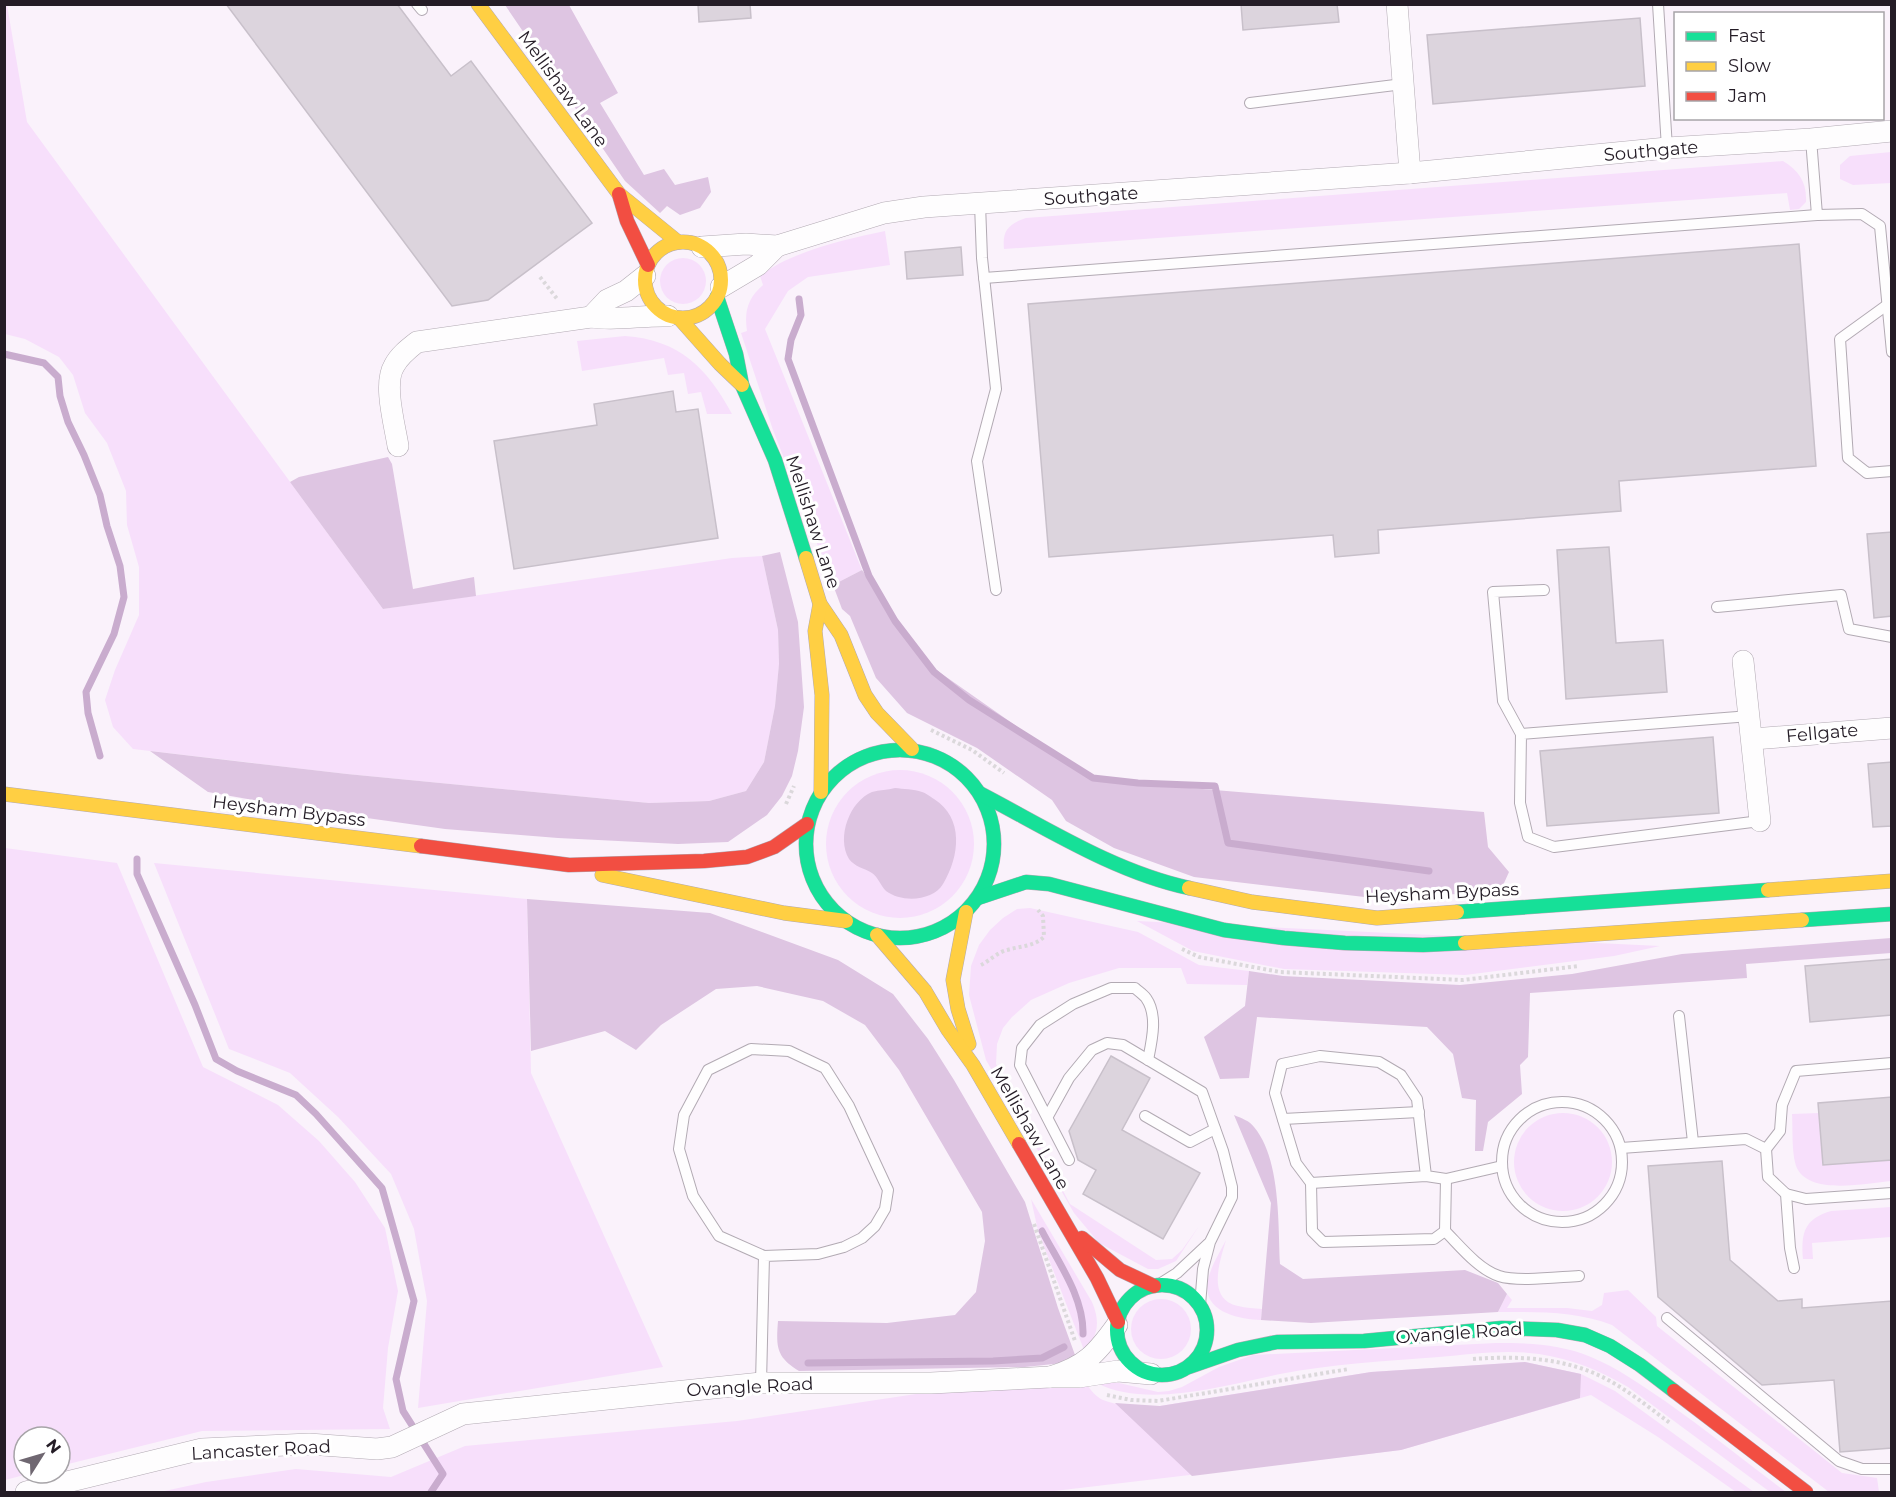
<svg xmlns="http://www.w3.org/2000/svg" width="1896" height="1497" font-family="Montserrat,sans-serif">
<rect width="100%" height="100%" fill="#faf2fb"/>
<g fill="#f7dffb">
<path d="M4 5H7L27 122 383 609 732 558 762 556 778 630 779 665 775 706 764 762 746 791 709 801 649 803 347 774 133 749 113 727 105 700 115 670 139 615V567L127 525 126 491 107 443 85 413 73 375 59 357 25 339 5 334Z"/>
<path d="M1891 152V183L1853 185 1840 179V165L1850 156Z"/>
<path d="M1783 161C1799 171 1807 182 1806 202L1799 209 1790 210 1787 193 1004 249C1002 230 1009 224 1026 218Z"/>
<path d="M885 231 890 265 808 277 788 291 765 329 862 570 833 585 773 430 741 333 747 331C744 311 748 298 763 285L760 276C790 252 846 239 885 231Z"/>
<circle cx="683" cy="281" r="23"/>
<path d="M625 336C680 340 707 368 732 414H707L701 392 688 394 684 373 668 375 664 358 582 371 577 341Z"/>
<circle cx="900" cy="844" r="74"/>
<path d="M5 848 117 863 203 1067 278 1105 319 1141 355 1182 385 1228 398 1291 388 1348 383 1408 390 1429 202 1431 60 1466V1437H24V1473H32L5 1480Z"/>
<path d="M154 863 527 899 531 1073 663 1367 418 1408 427 1301 414 1229 391 1174 338 1117 290 1073 229 1049Z"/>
<path d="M1030 908 1138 932 1199 965 1249 971 1247 985 1187 984 1181 968H1119L1069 983 1031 1000 1012 1017 1003 1028 997 1044 996 1064 1070 1204 1156 1260 1172 1259 1182 1250 1199 1226 1176 1261 1158 1269H1148L1099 1243 1074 1213 986 1060 969 995 971 966 979 945 990 930 1003 918 1017 909Z"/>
<path d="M1137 921 1660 946 1614 956 1465 975 1284 969 1193 951Z"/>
<path d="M1819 1113 1823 1165 1891 1160V1181C1867 1183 1813 1195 1798 1170 1791 1158 1793 1128 1792 1114Z"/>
<circle cx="1563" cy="1162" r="49"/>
<path d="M1031 1199 1092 1302C1100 1321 1099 1336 1084 1350L1038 1231Z"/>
<path d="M1891 1207V1237L1812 1243 1813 1259H1803C1801 1233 1804 1219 1831 1211Z"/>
<path d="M1226 1240C1220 1261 1206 1299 1238 1306 1246 1308 1254 1308 1262 1309L1261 1320C1239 1319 1201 1312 1208 1280 1211 1266 1220 1252 1226 1240Z"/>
<path d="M1628 1290 1656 1317 1657 1326 1827 1461 1842 1473 1877 1478 1879 1492H1829L1612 1325C1576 1311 1537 1312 1498 1312L1507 1294 1512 1300 1507 1308H1567L1592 1311 1602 1305 1604 1293Z"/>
<circle cx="1161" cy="1329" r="30"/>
<path d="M1496 1343C1529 1343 1560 1344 1591 1357 1618 1368 1641 1385 1665 1401 1706 1430 1746 1462 1786 1492H1770L1628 1387C1599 1370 1572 1359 1539 1354 1506 1349 1471 1354 1439 1357 1385 1361 1332 1364 1280 1374 1227 1385 1146 1409 1097 1383H1119L1158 1392 1169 1391 1182 1387 1219 1367 1253 1355Z"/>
<path d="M1525 1362 1581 1374 1615 1391 1754 1492H1736L1658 1437 1591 1395 1401 1450 1046 1492H160L206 1482 296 1469 391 1477 465 1446 737 1421 929 1392 1086 1384C1091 1390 1096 1397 1103 1400 1120 1407 1142 1406 1160 1406L1371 1372Z"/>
</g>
<g fill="#dec5e2">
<path d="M505 5H569L618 93 600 103 644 175 664 169 675 185 708 177 711 192 700 208 680 215 667 206 660 213 625 181Z"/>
<path d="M388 457 392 464 413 589 474 577 476 596 383 609 290 482 299 477Z"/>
<path d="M780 552 798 622 804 707 798 751 792 776 782 796 767 815 728 842 678 844 558 838 445 829 303 809 208 792 150 751 347 774 649 803 709 801 746 791 764 762 775 706 779 664 778 630 762 556Z"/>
<path d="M862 570 932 667 1093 780 1484 812 1488 847 1509 872 1500 892 1373 898 1194 877 1114 848 1066 821 1052 800 977 748 907 713 876 678 850 616 842 609 833 585Z"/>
<path d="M895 788C903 789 914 789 922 792 926 793 931 797 934 799 964 818 960 856 943 884 933 901 902 903 886 891 881 886 878 877 872 873 864 868 855 867 849 859 836 837 850 801 872 792 879 790 888 790 895 788Z"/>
<path d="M527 899 710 913 838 960 893 994 928 1039 954 1080 1025 1202 1058 1308 1075 1355 1063 1363 1025 1367 799 1371C776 1357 776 1347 778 1321L887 1323 955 1315 976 1292 985 1241 982 1212 899 1070 865 1025 823 1001 757 986 716 989 661 1025 636 1050 605 1031 531 1051Z"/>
<path d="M1891 938V953L1746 964 1747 978 1530 993 1528 1057 1520 1065 1522 1094 1488 1122 1483 1151H1475L1476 1100 1462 1098 1453 1054 1427 1027 1257 1017 1249 1078 1220 1079 1204 1037 1245 1006 1249 971 1283 976 1460 985 1572 974 1682 954Z"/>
<path d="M1234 1115C1241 1118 1250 1121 1254 1127 1281 1159 1278 1225 1280 1264L1303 1279 1465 1270 1498 1283 1507 1294 1498 1312 1311 1323 1261 1320 1271 1203Z"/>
<path d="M1525 1362 1581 1374 1580 1398 1401 1450 1192 1476 1115 1403 1160 1406 1371 1372Z"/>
</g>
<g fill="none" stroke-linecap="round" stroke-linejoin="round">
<g stroke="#c9acce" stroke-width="7">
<path d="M799 299 801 315 791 340 788 359 869 576 895 621 934 672 969 700 1093 778 1138 783 1215 786 1228 843 1429 871"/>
<path d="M4 354 44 363 58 377 60 396 68 422 84 455 100 495 107 526 120 566 124 597 114 634 86 692 88 713 100 756"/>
<path d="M137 859V874L195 1005 216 1059 237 1071 296 1095 316 1114 382 1188 414 1301 396 1379 403 1411 443 1474 431 1492"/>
<path d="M1042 1231C1058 1262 1084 1297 1083 1334"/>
<path d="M808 1363 993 1361 1042 1358 1064 1347"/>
</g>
</g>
<g fill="#dcd4dd" stroke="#c8c0ca" stroke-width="1.5">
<path d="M226 4H397L451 76 471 61 592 223 488 300 452 306Z"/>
<path d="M698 4H750L751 18 699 22Z"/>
<path d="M1241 4H1337L1339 22 1243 30Z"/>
<path d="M1640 18 1645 86 1433 104 1427 35Z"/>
<path d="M1799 244 1816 466 1619 481 1621 511 1378 530 1379 553 1335 557 1333 535 1049 557 1028 304Z"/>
<path d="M961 247 963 275 907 279 905 252Z"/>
<path d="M673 391 676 412 698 409 718 538 514 569 494 441 597 425 594 404Z"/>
<path d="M1892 532V616L1874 618 1867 534Z"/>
<path d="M1609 547 1616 643 1663 640 1667 692 1566 699 1557 550Z"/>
<path d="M1713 737 1719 813 1547 826 1540 751Z"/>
<path d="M1892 762V826L1873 827 1868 764Z"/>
<path d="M1892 959V1015L1810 1022 1805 966Z"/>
<path d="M1111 1056 1150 1078 1122 1130 1200 1173 1163 1239 1083 1194 1096 1170 1078 1160 1069 1131Z"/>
<path d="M1892 1097V1160L1823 1165 1818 1103Z"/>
<path d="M1722 1161 1730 1260 1778 1301 1802 1299V1308L1892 1301V1448L1840 1452 1834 1380 1762 1385 1658 1297 1648 1166Z"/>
</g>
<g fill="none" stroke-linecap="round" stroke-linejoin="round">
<g stroke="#b2aab3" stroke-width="12">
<g id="lane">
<path d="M417 4 422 10"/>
<path d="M1658 4 1667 148"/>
<path d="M1250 103 1403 84"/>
<path d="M1811 139 1817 215 1862 214 1880 226 1892 352"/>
<path d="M980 204 982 258 996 389 977 461 996 590"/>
<path d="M984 278 1817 215"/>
<path d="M1887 305 1840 339 1848 458 1867 473 1892 471"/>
<path d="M1717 607 1841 595 1849 629 1892 637"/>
<path d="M1750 716 1521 734 1520 803 1528 837 1554 847 1760 821"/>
<path d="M1521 734 1503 701 1493 592 1544 590"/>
<path d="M1679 1016 1693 1142"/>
<circle cx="1562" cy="1162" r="60"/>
<path d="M1048 1116 1069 1078 1092 1050 1107 1043 1123 1045 1202 1092 1223 1151 1232 1187V1197L1210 1242 1203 1269 1200 1305"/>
<path d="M1145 1116 1190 1142 1215 1129"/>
<path d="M1283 1119 1419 1112"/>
<path d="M1621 1148 1746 1139 1766 1149 1768 1177 1786 1194 1790 1248 1794 1268"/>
<path d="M1766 1149 1780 1131 1782 1105 1796 1071 1892 1063"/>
<path d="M1069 1160 1020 1065 1022 1048 1040 1025 1073 1004 1111 988H1135C1138 991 1143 994 1146 998 1158 1015 1152 1040 1148 1060"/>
<path d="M1426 1176 1417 1099 1401 1075 1379 1062 1320 1056 1282 1064 1275 1093 1296 1163 1311 1183 1426 1176 1446 1179 1502 1166"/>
<path d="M1311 1183 1312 1231 1323 1242 1434 1239 1445 1231 1446 1179"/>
<path d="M1786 1194 1806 1199 1892 1193"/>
<path d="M1445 1231C1460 1246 1478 1269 1499 1276 1517 1282 1558 1277 1579 1276"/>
<path d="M1158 1285 1177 1273 1208 1244"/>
<path d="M1667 1318 1839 1461 1862 1469H1892"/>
<path d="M761 1383 764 1256 719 1236 693 1196 679 1149 684 1115 708 1070 751 1049 789 1051 825 1068 849 1106 888 1190 885 1209 875 1226 862 1238 844 1247 818 1254 764 1256"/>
</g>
</g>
<g stroke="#b2aab3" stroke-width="22">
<g id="street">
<path d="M1397 4 1410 173"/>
<path d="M702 247 746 244 777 246 884 213 924 207 1410 173 1667 148 1811 139 1892 131"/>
<path d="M721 287 758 265 777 246"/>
<path d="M591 317 607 300 626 291 645 276"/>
<path d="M398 446C395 426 383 384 394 366 399 356 408 349 417 342L591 317C617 321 642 315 668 316"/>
<path d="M1743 661 1760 821"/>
<path d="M1753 739 1892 728"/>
<path d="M1117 1325C1097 1353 1085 1367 1050 1377H1079L1118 1371 1151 1374"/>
<path d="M26 1492 202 1449 309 1444 377 1449 392 1447 463 1414 761 1383H931L1050 1377"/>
</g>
</g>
<g stroke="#b2aab3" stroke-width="15">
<g id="fast">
<path d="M717 297 736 354 742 385 775 460 806 558"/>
<circle cx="900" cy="844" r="94"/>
<path d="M981 794C1048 829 1115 872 1189 888"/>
<path d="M978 898 1026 882 1049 884 1224 930 1284 938 1345 943 1423 945 1465 943"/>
<path d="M1457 912 1768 890"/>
<path d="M1802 920 1892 914"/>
<circle cx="1162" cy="1330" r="45"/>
<path d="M1189 1367 1238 1350 1277 1342 1364 1341 1502 1328 1557 1330 1585 1335 1610 1346 1640 1365 1674 1391"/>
</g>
</g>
<g stroke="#b2aab3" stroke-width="15">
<g id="slow">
<path d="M478 4 619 194 678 242"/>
<circle cx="683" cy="280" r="38"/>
<path d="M680 319 720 364 742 385"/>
<path d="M806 558 820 604 841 635 865 695 877 713 912 749"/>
<path d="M820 604 815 631 822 695 821 792"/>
<path d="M4 794 421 846"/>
<path d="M602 875 784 913 846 921"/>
<path d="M1189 888 1252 902 1377 918 1457 912"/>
<path d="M1768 890 1892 881"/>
<path d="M966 912 953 980 958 1009 969 1044"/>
<path d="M877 935 925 991 948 1030 973 1065 1019 1144"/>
<path d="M1465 943 1802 920"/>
</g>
</g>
<g stroke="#b2aab3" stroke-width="15">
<g id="jam">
<path d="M619 194 627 221 648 265"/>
<path d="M421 846 569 865 704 861 747 857 774 847 807 824"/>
<path d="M1019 1144 1097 1278 1118 1322"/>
<path d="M1082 1238 1120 1270 1154 1286"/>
<path d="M1674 1391 1806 1492"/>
</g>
</g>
<g stroke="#dbd8db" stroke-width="4" stroke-dasharray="3 3" stroke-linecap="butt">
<path d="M540 277 558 300"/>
<path d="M931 730 972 750 1004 773"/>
<path d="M786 804 794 786"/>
<path d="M1182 949 1199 957 1280 972 1373 976 1463 980 1579 966"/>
<path d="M981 965C989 961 998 952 1007 950 1020 946 1033 947 1044 937L1043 916 1038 910"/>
<path d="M1034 1224 1075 1341"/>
<path d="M1473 1359C1514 1356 1557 1357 1596 1374 1623 1386 1647 1406 1670 1423"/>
<path d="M1107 1395 1131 1400 1158 1401 1349 1369"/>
</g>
<use href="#lane" stroke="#fefdfe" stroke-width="10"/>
<use href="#street" stroke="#fefdfe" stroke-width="21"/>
<use href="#fast" stroke="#16e098" stroke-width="14"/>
<use href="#slow" stroke="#ffcf43" stroke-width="14"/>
<use href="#jam" stroke="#f24e42" stroke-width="14"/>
</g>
<g text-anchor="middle" stroke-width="6" stroke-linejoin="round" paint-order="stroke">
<g font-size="18" fill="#241c26" stroke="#fff">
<text transform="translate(563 89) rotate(54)" y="6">Mellishaw Lane</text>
<text transform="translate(1651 151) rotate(-5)" y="6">Southgate</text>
<text transform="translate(1091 196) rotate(-4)" y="6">Southgate</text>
<text transform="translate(813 522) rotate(72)" y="6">Mellishaw Lane</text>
<text transform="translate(1822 733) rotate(-5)" y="6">Fellgate</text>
<text transform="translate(289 811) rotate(7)" y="6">Heysham Bypass</text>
<text transform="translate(1442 893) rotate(-3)" y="6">Heysham Bypass</text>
<text transform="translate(1030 1128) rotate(60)" y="6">Mellishaw Lane</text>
<text transform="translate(1459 1333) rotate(-4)" y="6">Ovangle Road</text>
<text transform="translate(750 1387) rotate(-3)" y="6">Ovangle Road</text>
<text transform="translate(261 1450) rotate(-3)" y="6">Lancaster Road</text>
</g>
</g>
<rect width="1896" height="1497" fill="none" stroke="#241c26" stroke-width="12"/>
<rect x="1674" y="12" width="210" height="108" fill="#ffffff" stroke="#a7a4a8" stroke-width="1.5"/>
<rect x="1686" y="32" width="30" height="9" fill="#16e098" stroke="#a7a4a8" stroke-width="1.5"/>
<text x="1728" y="42" font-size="18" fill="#241c26">Fast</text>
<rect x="1686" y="62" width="30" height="9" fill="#ffcf43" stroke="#a7a4a8" stroke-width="1.5"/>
<text x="1728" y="72" font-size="18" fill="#241c26">Slow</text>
<rect x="1686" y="92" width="30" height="9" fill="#f24e42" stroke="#a7a4a8" stroke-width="1.5"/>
<text x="1728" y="102" font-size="18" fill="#241c26">Jam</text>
<g transform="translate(42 1455) rotate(53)"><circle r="28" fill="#ffffff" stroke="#a7a4a8" stroke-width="1.5"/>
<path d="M0-4.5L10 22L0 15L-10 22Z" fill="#6f6771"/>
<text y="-9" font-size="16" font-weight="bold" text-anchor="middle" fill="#241c26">N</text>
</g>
</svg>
